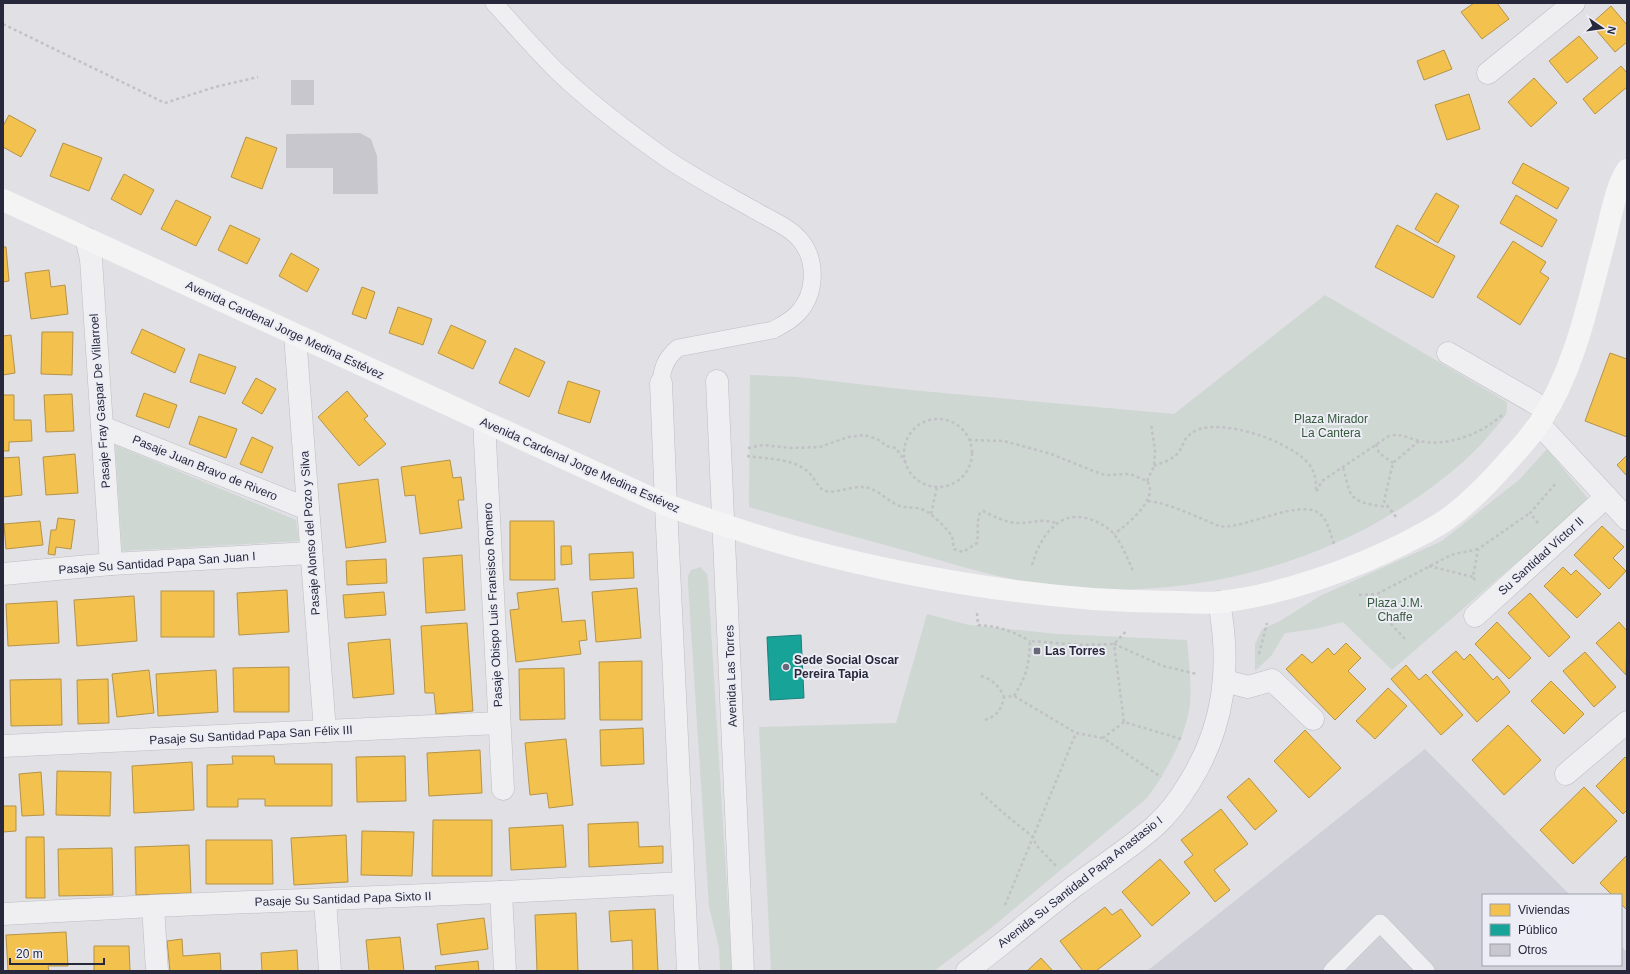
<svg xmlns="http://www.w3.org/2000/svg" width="1630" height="974" font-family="Helvetica,sans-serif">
<rect width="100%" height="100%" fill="#e0e0e5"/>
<path fill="#d0d0d9" d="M1425 749 1570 895H1483V965H1621V946L1627 952V971H1147Z"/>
<g fill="#ced7d2">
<path d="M1325 295 1507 402C1507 405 1507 411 1506 414 1504 418 1499 423 1496 427 1476 452 1451 474 1425 492 1313 572 1168 605 1032 583 992 576 953 564 914 553 859 538 804 523 749 507L750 375 797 377 910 390 1174 414Z"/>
<path d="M115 445 296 520 299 541 122 551Z"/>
<path d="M1547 449 1589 500 1392 670 1343 622 1315 629 1285 633 1271 656 1255 671V644L1262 629 1280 621 1320 596 1442 541 1520 479Z"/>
<path d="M700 567 707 574 708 581 732 971H720L719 947 709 907 688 584V576L691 570Z"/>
<path d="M927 614 969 625 1058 634 1187 640C1189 663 1193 693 1188 715 1181 746 1165 773 1147 798L991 928 934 971H771L759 727 896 723Z"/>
</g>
<g fill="#f2c14e" stroke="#b59349">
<path d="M1474 3H1497L1509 19 1482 39 1461 12Z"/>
<path d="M1611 6 1627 25V42L1615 52 1591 24Z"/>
<path d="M1579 36 1598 58 1567 83 1549 61Z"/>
<path d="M1444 50 1452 69 1424 80 1417 61Z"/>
<path d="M1621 66 1627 73V87L1595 114 1583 99Z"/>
<path d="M1534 78 1557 103 1531 127 1508 102Z"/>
<path d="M1469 94 1480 129 1447 140 1435 105Z"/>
<path d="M9 115 36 130 21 157 3 147V126Z"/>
<path d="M246 137 277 148 262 189 231 177Z"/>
<path d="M63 143 102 158 89 191 50 176Z"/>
<path d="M1523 163 1569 188 1557 209 1512 183Z"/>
<path d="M124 174 154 190 141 215 111 199Z"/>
<path d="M1436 193 1459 206 1438 243 1415 229Z"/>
<path d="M1516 195 1557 220 1542 247 1500 223Z"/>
<path d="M176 200 211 217 196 246 161 229Z"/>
<path d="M230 225 260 239 247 264 218 250Z"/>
<path d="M1397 225 1455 256 1433 298 1375 267Z"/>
<path d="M1513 241 1546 262 1540 272 1549 278 1520 325 1477 297Z"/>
<path d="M3 247H6L9 281 3 282Z"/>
<path d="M291 253 319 269 307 292 279 276Z"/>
<path d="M49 270 51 287 65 285 68 314 31 319 25 273Z"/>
<path d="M362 287 375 292 366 319 352 314Z"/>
<path d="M398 307 432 319 423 345 389 333Z"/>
<path d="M451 325 486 341 473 369 438 353Z"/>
<path d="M142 329 185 349 175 373 131 353Z"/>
<path d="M42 332H73L72 375 41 374Z"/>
<path d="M11 335 15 373 3 375V336Z"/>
<path d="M515 348 545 362 529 397 499 383Z"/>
<path d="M1610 353 1627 359V437L1585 421Z"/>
<path d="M199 354 236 367 225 394 190 382Z"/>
<path d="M256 378 276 389 262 414 242 403Z"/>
<path d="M568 381 600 391 590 423 558 413Z"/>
<path d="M347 391 368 416 364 419 386 444 359 466 318 417Z"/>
<path d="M144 393 177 405 169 428 136 416Z"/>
<path d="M72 394 74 431 46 432 44 395Z"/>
<path d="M3 395H14V420H31L32 441 9 442V451H3Z"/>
<path d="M199 416 237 429 226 458 189 444Z"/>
<path d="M252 437 273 447 262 473 240 464Z"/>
<path d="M75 454 78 493 46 495 43 457Z"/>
<path d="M1627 455V476L1617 465Z"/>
<path d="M19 457 22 495 3 497V458Z"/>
<path d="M450 460 453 478 461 477 464 500H458L462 528 420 534 415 495 405 496 401 467Z"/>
<path d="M378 479 386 542 346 548 338 484Z"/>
<path d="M58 518 75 520 71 549 56 547 55 555 48 554 51 530H56Z"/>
<path d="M40 521 43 545 6 549 4 524Z"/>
<path d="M510 521H554L555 580H510Z"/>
<path d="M1602 526 1624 547 1613 558 1626 571 1609 589 1574 555Z"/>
<path d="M561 546H571L572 564 561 565Z"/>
<path d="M633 552 634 578 590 580 589 554Z"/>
<path d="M462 555 465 610 426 613 423 558Z"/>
<path d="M386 559 387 583 347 585 346 561Z"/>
<path d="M1563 567 1571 575 1576 570 1601 594 1577 618 1544 586Z"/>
<path d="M558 588 562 622 585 620 587 640 579 641 581 654 516 662 510 610 519 609 517 593Z"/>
<path d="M637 588 641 638 596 642 592 592Z"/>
<path d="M287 590 289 632 239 635 237 593Z"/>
<rect x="161" y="591" width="53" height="46"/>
<path d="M384 592 386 615 345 618 343 595Z"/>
<path d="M1530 593 1570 637 1549 657 1508 613Z"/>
<path d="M134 596 137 641 77 646 74 600Z"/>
<path d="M57 601 59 643 8 646 6 604Z"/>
<path d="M1497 622 1531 658 1509 679 1475 644Z"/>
<path d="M1619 622 1627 631 1626 675 1596 643Z"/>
<path d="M467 623 473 711 436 714 434 693H425L421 626Z"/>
<path d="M390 639 394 694 353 698 348 643Z"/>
<path d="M1346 643 1361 658 1348 671 1366 689 1335 720 1286 669 1302 654 1312 663 1328 648 1334 655Z"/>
<path d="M1456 651 1464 660 1470 654 1493 680 1497 676 1510 692 1477 722 1432 672Z"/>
<path d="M1585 652 1616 687 1594 707 1563 671Z"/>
<path d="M642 661V720H600L599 662Z"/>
<path d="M1406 665 1419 680 1426 674 1463 715 1441 735 1391 679Z"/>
<path d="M289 667V712H234L233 668Z"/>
<path d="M564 668 565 719 520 720 519 669Z"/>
<path d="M149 670 154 713 117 717 112 674Z"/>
<path d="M216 670 218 712 158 716 156 674Z"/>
<path d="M61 679 62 725 11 726 10 680Z"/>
<path d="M108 679 109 723 78 724 77 680Z"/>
<path d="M1551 681 1584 714 1564 734 1531 701Z"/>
<path d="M1388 688 1407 706 1375 739 1356 721Z"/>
<path d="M1508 725 1541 760 1504 795 1472 760Z"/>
<path d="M643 728 644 764 601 766 600 730Z"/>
<path d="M1305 730 1341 768 1309 798 1274 761Z"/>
<path d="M566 739 573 805 549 808 547 793 530 795 525 743Z"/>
<path d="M480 750 482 793 429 796 427 753Z"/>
<path d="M232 756H274L275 764H332V806H265V799H238V807H207V765L233 764Z"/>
<path d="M405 756 406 801 357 802 356 757Z"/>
<path d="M1625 757 1627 759V810L1623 814 1596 786Z"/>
<path d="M192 762 194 810 134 813 132 766Z"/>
<path d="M57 771 111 772 110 816 56 815Z"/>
<path d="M41 772 44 815 22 816 19 774Z"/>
<path d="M1249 778 1277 811 1255 830 1227 797Z"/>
<path d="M1584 787 1617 821 1573 864 1540 830Z"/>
<path d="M3 806H16V831L3 832Z"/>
<path d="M1221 809 1248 844 1214 870 1230 890 1215 902 1184 862 1193 855 1181 840Z"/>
<path d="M433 820H492V876H432Z"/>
<path d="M638 822 639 847 663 846V863L589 867 588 824Z"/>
<path d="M563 825 566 867 511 870 509 828Z"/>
<path d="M362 831 414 832 412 876 361 875Z"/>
<path d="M346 835 348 882 294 885 291 838Z"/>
<path d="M26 837H44L45 898H26Z"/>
<path d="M206 840H272L273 884H206Z"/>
<path d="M189 845 191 893 136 895 135 847Z"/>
<path d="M112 848 113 895 59 896 58 849Z"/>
<path d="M1627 855V910L1621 904V895H1612L1600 883Z"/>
<path d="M1160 859 1190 893 1152 926 1122 892Z"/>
<path d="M1105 907 1112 915 1121 909 1141 936 1096 971H1083L1060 941Z"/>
<path d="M655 909 658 971H633L632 940 611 942 609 911Z"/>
<path d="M576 913 578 971H537L535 915Z"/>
<path d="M484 918 488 949 441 955 437 924Z"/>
<path d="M66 932 68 966H48L49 971H8L6 935Z"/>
<path d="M400 937 404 971H369L366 940Z"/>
<path d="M182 939 183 956 220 953 221 971H170L167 941Z"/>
<path d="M94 946H129L130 971H94Z"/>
<path d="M297 950 298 971H262L261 953Z"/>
<path d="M1041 958 1053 971H1027Z"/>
<path d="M478 961 479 971H436L435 966Z"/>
</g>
<path fill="#17a398" stroke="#1c7e7d" d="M801 635 804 698 770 700 767 637Z"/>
<g fill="#c7c7cd">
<rect x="291" y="80" width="23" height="25"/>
<path d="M360 133 371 139 377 156 378 194H333V168H286V134Z"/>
</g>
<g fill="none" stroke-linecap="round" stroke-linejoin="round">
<g stroke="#bdbdc2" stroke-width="18">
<g id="lane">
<path d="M494 3C516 27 537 52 560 74 593 105 630 133 667 159 695 178 726 194 756 211 771 220 790 227 801 241 817 261 816 294 798 313 791 321 782 325 773 330L678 348C666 358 662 368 661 383"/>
<path d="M1332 971 1380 923 1426 971"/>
</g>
</g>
<g stroke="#bdbdc2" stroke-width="23">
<g id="street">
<path d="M1488 73 1574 3"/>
<path d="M86 238 91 259 111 564"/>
<path d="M295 335 325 731"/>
<path d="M1448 353 1547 410"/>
<path d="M717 381 743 971"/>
<path d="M661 383 666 505 688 971"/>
<path d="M484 421 503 789"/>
<path d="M1539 424 1627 519"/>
<path d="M102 427 308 509"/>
<path d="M3 574 111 564 311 553"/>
<path d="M1475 616 1606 497"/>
<path d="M1225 681 1248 687 1272 680 1313 719"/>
<path d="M3 746 499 723"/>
<path d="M1566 774 1627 722"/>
<path d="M501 892 505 971"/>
<path d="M325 900 330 971"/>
<path d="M153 906 157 971"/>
<path d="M3 914 153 906 501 892 683 883"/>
<path d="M967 971C1004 943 1039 913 1076 885 1102 866 1130 848 1154 827 1169 814 1181 797 1191 780 1225 724 1231 666 1219 602"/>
</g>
</g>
<g stroke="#c1c1c6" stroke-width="2.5" stroke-dasharray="3 3" stroke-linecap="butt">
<path d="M3 24 165 103 215 87 258 77"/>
<circle cx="938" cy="453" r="34"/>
<path d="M969 440 1004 441 1051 454 1101 474 1108 475 1130 474 1147 481C1160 498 1127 525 1114 534"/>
<path d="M1376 444 1379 453 1393 463"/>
<path d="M748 448 763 445 792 448 820 447 848 437 864 435 877 439 887 446 896 448 906 463"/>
<path d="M747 456C766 459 790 458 806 470 814 475 817 489 826 491 835 494 851 486 863 487 877 488 885 499 897 505 906 509 915 506 924 510 930 512 950 531 952 537 953 541 953 545 954 549L963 552 977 543C979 533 976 522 980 513L983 511C994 516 1004 522 1016 523 1030 524 1045 517 1057 524"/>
<path d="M1154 466C1161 463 1171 460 1176 455 1185 447 1181 437 1197 430 1225 419 1289 441 1308 463 1316 472 1316 481 1316 492L1322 481 1389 436C1402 433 1407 438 1419 441 1448 447 1481 434 1502 415"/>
<path d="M1343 468C1346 476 1347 485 1350 492 1356 505 1376 505 1388 507"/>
<path d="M1147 481 1154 466 1155 451 1151 423"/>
<path d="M1148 501C1166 503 1183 511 1200 518 1206 520 1213 524 1219 526 1242 531 1300 497 1320 514 1328 520 1330 534 1334 544"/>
<path d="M931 514 937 487"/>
<path d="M1396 517 1384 501 1393 463 1419 441"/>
<path d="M1538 523 1530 513 1557 482"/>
<path d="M1032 565C1039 540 1056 511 1086 518 1096 521 1105 525 1112 532 1122 543 1128 560 1134 573"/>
<path d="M1429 566 1473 577"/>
<path d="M1475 580 1473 577 1478 549 1530 513"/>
<path d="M1359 595 1377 594"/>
<path d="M977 613 978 625C998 626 1012 631 1030 641"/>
<path d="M1405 639 1391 624 1377 594 1451 555 1478 549"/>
<path d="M1259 654 1267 623"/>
<path d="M981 676C992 679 1000 687 1004 697"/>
<path d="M1014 696C1027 675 1029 665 1030 641L1083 645 1114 644 1127 630"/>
<path d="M985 720C998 715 1001 710 1004 697L1014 696 1076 733 1103 738"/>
<path d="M1124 722 1103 738 1161 777"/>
<path d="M1181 739 1124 722 1114 644 1163 666 1197 674"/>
<path d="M981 793 1007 816 1032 836 1037 846 1056 866"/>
<path d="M1005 905 1076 733"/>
</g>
<use href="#lane" stroke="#efeff2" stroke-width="17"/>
<use href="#street" stroke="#efeff2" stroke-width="22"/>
<path stroke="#f4f4f5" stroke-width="22" d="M3 200 666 505C710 520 754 536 799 548 895 574 993 591 1093 599 1121 601 1149 602 1178 602 1192 602 1207 604 1220 602 1281 595 1351 570 1405 543 1418 536 1431 530 1443 522 1468 505 1489 483 1509 460 1520 448 1531 436 1540 422 1576 367 1588 302 1605 239 1610 220 1616 186 1627 170"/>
</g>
<g fill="#686878" stroke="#edeef5" stroke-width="1.5">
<rect x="1033" y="647" width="8" height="8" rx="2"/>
<circle cx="786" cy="667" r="4"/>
</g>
<g text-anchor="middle" stroke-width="4" stroke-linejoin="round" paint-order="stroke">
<g font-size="12" fill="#28283d" stroke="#edeef5">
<text transform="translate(285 330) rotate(25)" y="4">Avenida Cardenal Jorge Medina Estévez</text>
<text transform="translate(100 401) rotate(-94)" y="4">Pasaje Fray Gaspar De Villarroel</text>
<text transform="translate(580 465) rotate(24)" y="4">Avenida Cardenal Jorge Medina Estévez</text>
<text transform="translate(205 468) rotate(22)" y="4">Pasaje Juan Bravo de Rivero</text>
<text transform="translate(310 533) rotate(-94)" y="4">Pasaje Alonso del Pozo y Silva</text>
<text transform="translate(1541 556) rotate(-42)" y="4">Su Santidad Víctor II</text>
<text transform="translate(157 563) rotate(-4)" y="4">Pasaje Su Santidad Papa San Juan I</text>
<text transform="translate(493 605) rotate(-93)" y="4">Pasaje Obispo Luis Fransisco Romero</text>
<text transform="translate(731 676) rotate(-92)" y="4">Avenida Las Torres</text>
<text transform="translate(251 735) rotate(-3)" y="4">Pasaje Su Santidad Papa San Félix III</text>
<text transform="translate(1080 882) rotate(-38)" y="4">Avenida Su Santidad Papa Anastasio I</text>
<text transform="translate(343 899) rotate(-2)" y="4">Pasaje Su Santidad Papa Sixto II</text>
</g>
<g font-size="12" fill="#36583d" stroke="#edeef5">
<text x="1331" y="423">Plaza Mirador<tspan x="1331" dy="14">La Cantera</tspan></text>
<text x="1395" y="607">Plaza J.M.<tspan x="1395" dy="14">Chaffe</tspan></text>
</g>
<g font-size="12" font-weight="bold" fill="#28283d" stroke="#edeef5" text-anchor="start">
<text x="1045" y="655">Las Torres</text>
<text x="794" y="664">Sede Social Oscar<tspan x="794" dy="14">Pereira Tapia</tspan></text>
</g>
</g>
<rect width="1630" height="974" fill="none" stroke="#28283d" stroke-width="8"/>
<rect x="1482" y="894" width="140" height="72" fill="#edeef5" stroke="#9e9fab"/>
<rect x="1490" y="904" width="20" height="12" fill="#f2c14e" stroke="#9e9fab"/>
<text x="1518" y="914" font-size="12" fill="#28283d">Viviendas</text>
<rect x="1490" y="924" width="20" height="12" fill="#17a398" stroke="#9e9fab"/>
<text x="1518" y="934" font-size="12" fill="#28283d">Público</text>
<rect x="1490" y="944" width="20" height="12" fill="#c7c7cd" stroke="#9e9fab"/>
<text x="1518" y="954" font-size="12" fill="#28283d">Otros</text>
<g transform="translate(1602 28) rotate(103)" stroke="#edeef5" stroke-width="3" paint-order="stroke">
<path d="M0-3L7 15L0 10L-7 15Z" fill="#28283d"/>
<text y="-6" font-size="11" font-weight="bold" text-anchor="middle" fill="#28283d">N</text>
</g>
<path d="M10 958v6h94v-6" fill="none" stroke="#28283d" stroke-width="2"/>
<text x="16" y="958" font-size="12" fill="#28283d" stroke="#edeef5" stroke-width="3" paint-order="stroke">20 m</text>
</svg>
